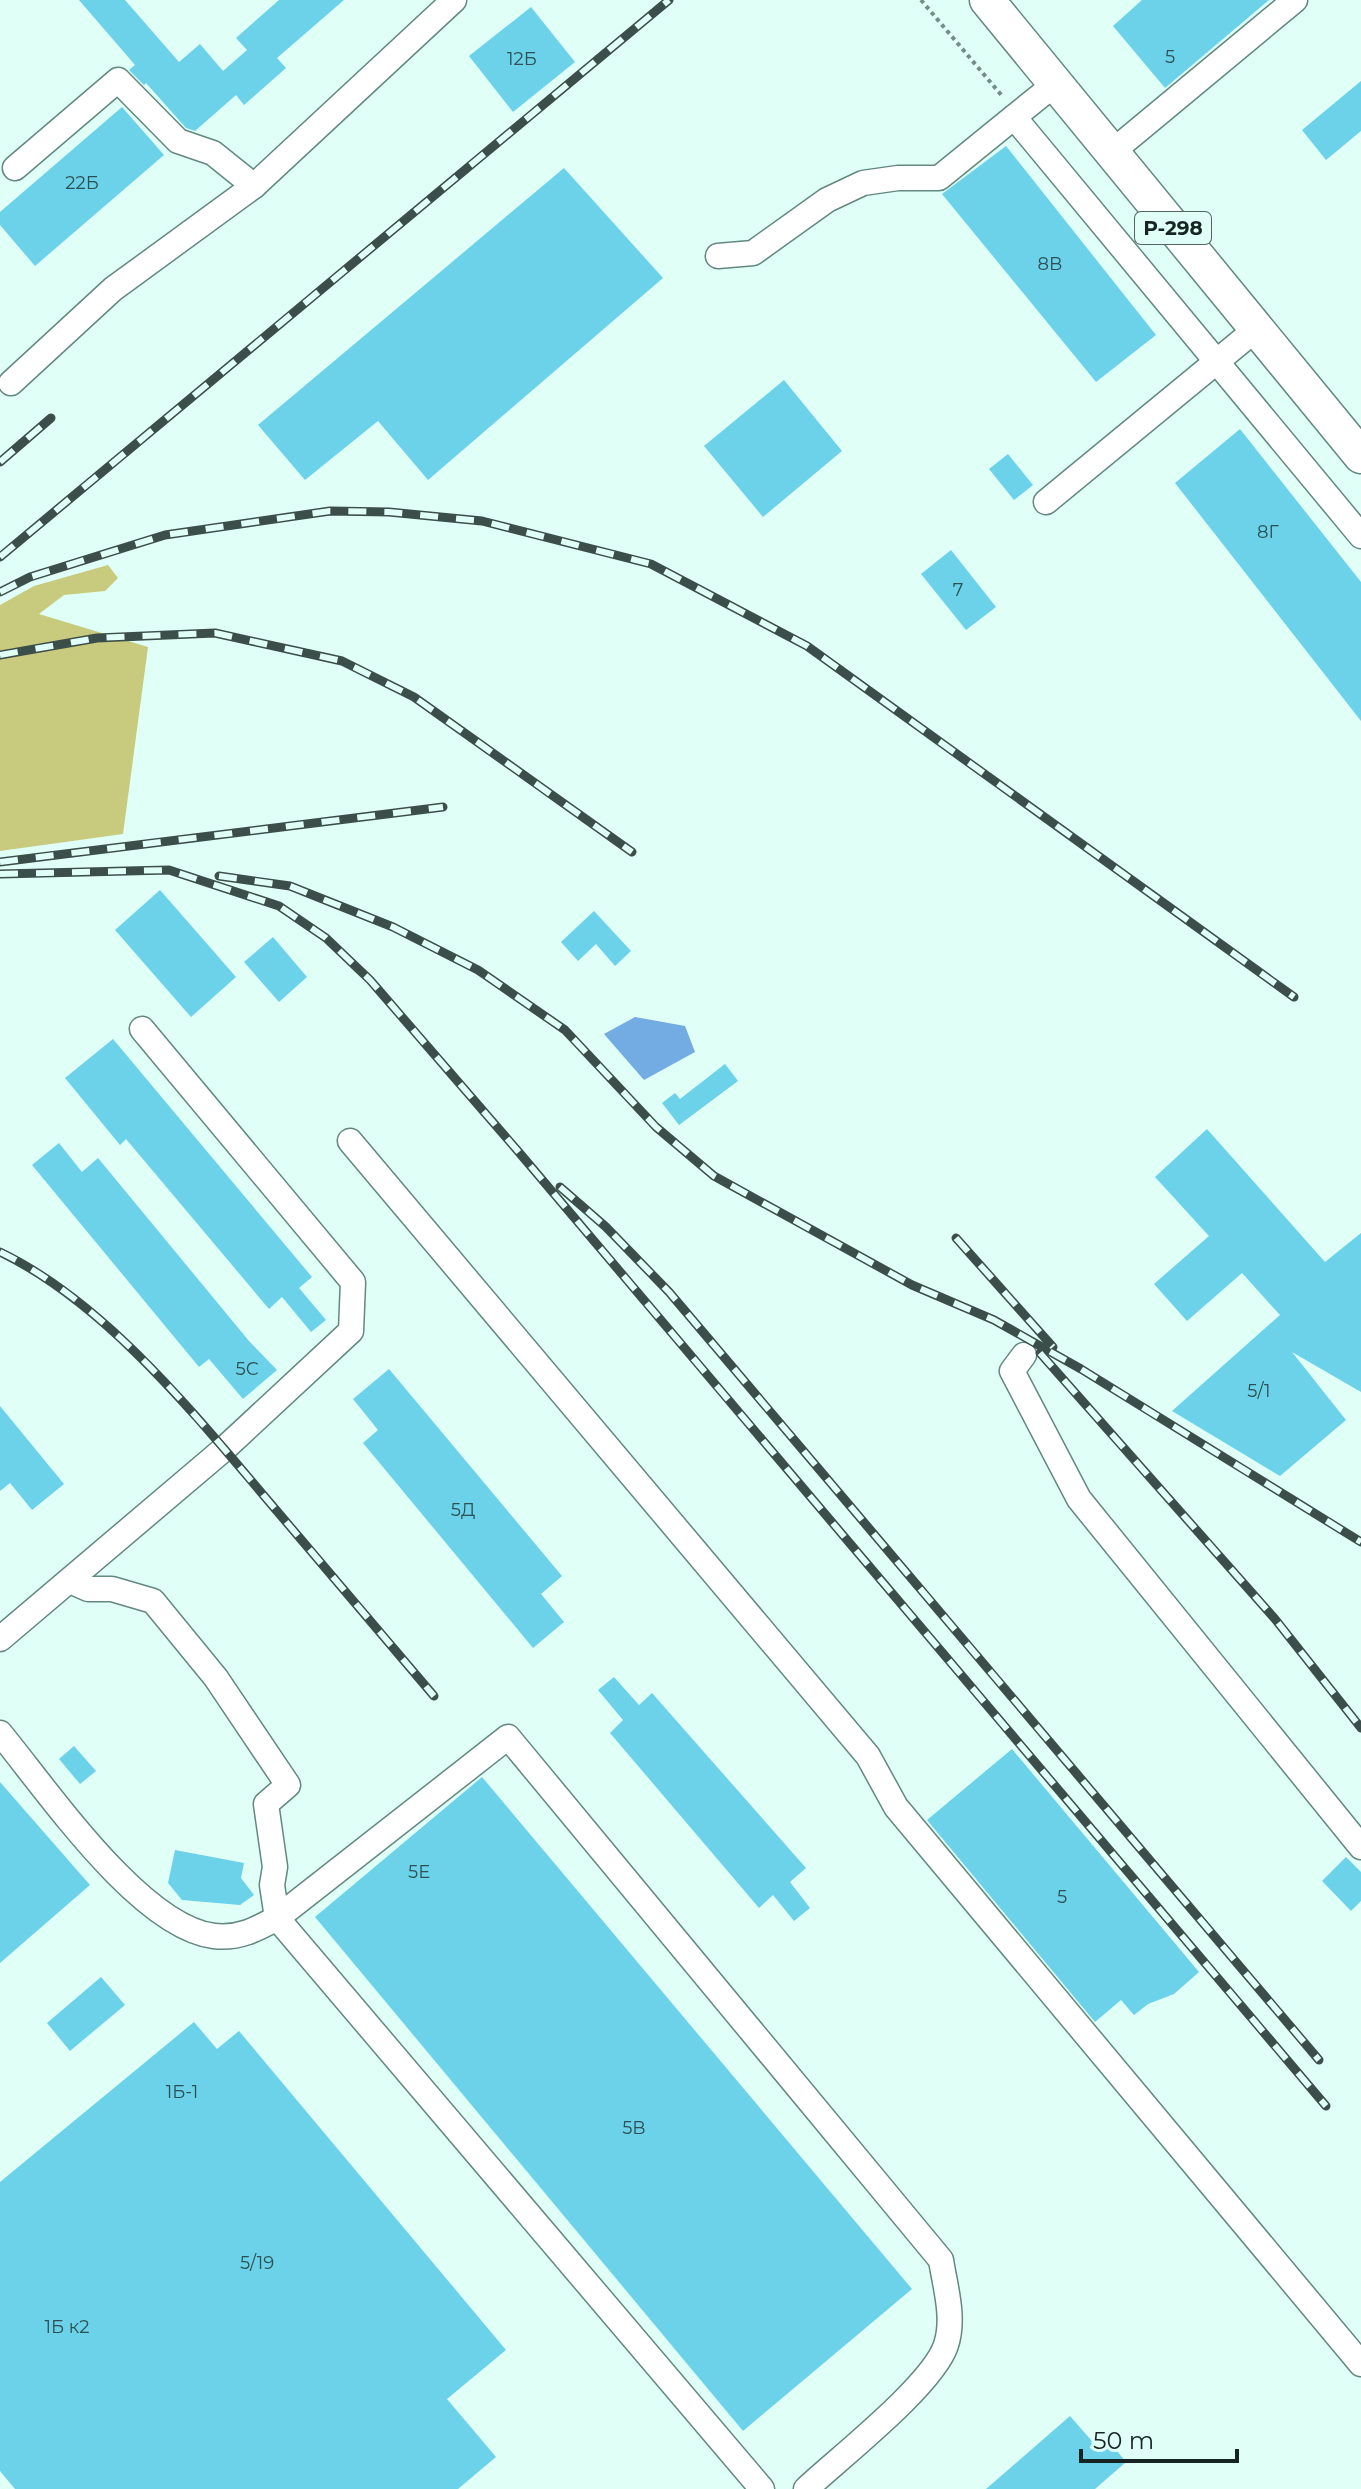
<svg xmlns="http://www.w3.org/2000/svg" width="1361" height="2489" font-family="Montserrat,sans-serif">
<rect width="100%" height="100%" fill="#dffff7"/>
<path fill="#c8cb7e" d="M108 565 118 578 105 591 64 595 39 614 148 647 123 834 0 851V605L34 586Z"/>
<path fill="#73ace3" d="M635 1017 685 1026 695 1052 644 1080 604 1034Z"/>
<g fill="#6cd2e9">
<path d="M79 0H125L179 62 200 44 223 71 247 50 236 38 279 0H344L277 58 286 68 244 105 236 95 195 131 186 128 146 83 144 85 129 70 135 65Z"/>
<path d="M1142 0H1269L1165 88 1113 26Z"/>
<path d="M531 7 575 62 513 112 469 56Z"/>
<path d="M1361 81V131L1326 160 1302 130Z"/>
<path d="M122 107 164 155 35 266 0 225V212Z"/>
<path d="M1006 146 1156 335 1096 382 942 194Z"/>
<path d="M564 168 663 278 428 480 378 421 305 480 258 425Z"/>
<path d="M784 380 842 451 763 517 704 446Z"/>
<path d="M1240 429 1361 582V721L1175 483Z"/>
<path d="M1008 454 1033 485 1014 500 989 469Z"/>
<path d="M951 550 996 607 966 630 921 574Z"/>
<path d="M160 890 236 977 191 1017 115 930Z"/>
<path d="M594 911 631 951 615 966 596 944 578 961 561 942Z"/>
<path d="M273 937 307 977 279 1002 244 962Z"/>
<path d="M113 1039 312 1277 299 1288 326 1320 311 1332 282 1297 269 1309 126 1139 120 1145 65 1078Z"/>
<path d="M725 1064 738 1081 679 1125 662 1103 675 1093 680 1099Z"/>
<path d="M1207 1129 1325 1262 1361 1233V1392L1292 1352 1346 1420 1280 1476 1172 1411 1280 1315 1242 1273 1187 1321 1154 1284 1209 1236 1155 1177Z"/>
<path d="M59 1143 82 1172 98 1158 249 1341 277 1370 243 1399 209 1359 199 1367 32 1165Z"/>
<path d="M389 1369 562 1576 541 1594 564 1622 533 1648 363 1443 378 1430 353 1399Z"/>
<path d="M0 1406 64 1484 32 1510 10 1483 0 1491Z"/>
<path d="M614 1677 639 1705 652 1693 806 1868 790 1882 810 1908 794 1921 773 1895 759 1908 610 1733 623 1720 598 1690Z"/>
<path d="M74 1746 96 1771 80 1784 59 1759Z"/>
<path d="M1012 1749 1199 1972 1174 1994 1148 2004 1134 2015 1121 2000 1095 2022 927 1820Z"/>
<path d="M482 1777 912 2289 743 2431 315 1917Z"/>
<path d="M0 1782 90 1885 0 1963Z"/>
<path d="M175 1850 244 1863 241 1878 254 1895 240 1905 182 1900 168 1883Z"/>
<path d="M1346 1857 1361 1872V1901L1351 1911 1322 1881Z"/>
<path d="M101 1977 125 2005 70 2051 47 2023Z"/>
<path d="M194 2022 217 2049 239 2031 506 2350 447 2399 496 2457 458 2489H15L0 2471V2182Z"/>
<path d="M1070 2416 1098 2448 1108 2440 1126 2462 1095 2489H986Z"/>
</g>
<g fill="none" stroke-linecap="round" stroke-linejoin="round">
<g stroke="#638880" stroke-width="27">
<g id="minor">
<path d="M1055 84 1014 117 1361 536"/>
<path d="M1112 152 1295 0"/>
<path d="M15 168 118 80 178 141 213 153 254 186"/>
<path d="M718 256 753 253 827 200 863 183 898 178H939L1014 117"/>
<path d="M11 383 113 289 254 186 454 0"/>
<path d="M1046 502 1255 330"/>
<path d="M350 1141 868 1756 896 1807 1361 2364"/>
<path d="M1024 1355 1012 1371 1079 1499 1361 1847"/>
<path d="M70 1581 88 1589H112L153 1601 216 1678 288 1785 266 1804 275 1867 272 1885 277 1918 508 1737 941 2260C945 2286 955 2318 946 2345 933 2385 839 2458 806 2489"/>
<path d="M0 1639 224 1449 351 1331 353 1282 142 1029"/>
<path d="M0 1733C47 1790 140 1927 214 1936 239 1939 257 1929 277 1918L762 2489"/>
</g>
</g>
<g stroke="#638880" stroke-width="37">
<path id="highway" d="M987 0 1361 456"/>
</g>
<path stroke="#758d87" stroke-width="4" stroke-dasharray="4 4" stroke-linecap="butt" d="M921 0 1003 97"/>
<use href="#minor" stroke="#fff" stroke-width="24"/>
<use href="#highway" stroke="#fff" stroke-width="34"/>
<g stroke="#3c4e4a" stroke-width="9">
<g id="rail">
<path d="M0 462 51 418"/>
<path d="M0 557 669 0"/>
<path d="M0 592 30 577 165 535 330 511 389 512 482 521 651 564 807 646 1294 997"/>
<path d="M0 655 97 638 215 633 342 661 414 697 632 852"/>
<path d="M0 862 443 807"/>
<path d="M0 874 169 870 279 906 326 938 370 980 517 1150 1326 2106"/>
<path d="M219 876 290 886 393 927 478 970 565 1030 656 1127 714 1176 912 1285 994 1320 1081 1369 1361 1542"/>
<path d="M560 1187 606 1227 669 1292 1319 2060"/>
<path d="M956 1238 1053 1347"/>
<path d="M0 1252C104 1302 192 1411 265 1497 322 1564 378 1630 434 1696"/>
<path d="M1040 1353 1275 1619 1361 1728"/>
</g>
</g>
<use href="#rail" stroke="#dffff7" stroke-width="6" stroke-dasharray="18" stroke-linecap="butt"/>
</g>
<g text-anchor="middle" stroke-width="7" stroke-linejoin="round" paint-order="stroke">
<g font-size="18" fill="#2c5053">
<text x="1170" y="63">5</text>
<text x="522" y="65">12Б</text>
<text x="82" y="189">22Б</text>
<text x="1050" y="270">8В</text>
<text x="1268" y="538">8Г</text>
<text x="958" y="596">7</text>
<text x="247" y="1375">5С</text>
<text x="1259" y="1397">5/1</text>
<text x="463" y="1516">5Д</text>
<text x="419" y="1878">5Е</text>
<text x="1062" y="1903">5</text>
<text x="182" y="2098">1Б-1</text>
<text x="634" y="2134">5В</text>
<text x="257" y="2269">5/19</text>
<text x="67" y="2333">1Б к2</text>
</g>
<rect fill="#dffff7" stroke="#526661" stroke-width="2" x="1135" y="212" width="76" height="32" rx="6"/>
<g font-size="20" font-weight="bold" fill="#162521">
<text x="1173" y="235">Р-298</text>
</g>
</g>
<path d="M1081 2449v12h156v-12" fill="none" stroke="#162521" stroke-width="4"/>
<text x="1093" y="2449" font-size="24" fill="#162521" stroke="#dffff7" stroke-width="6" paint-order="stroke">50 m</text>
</svg>
